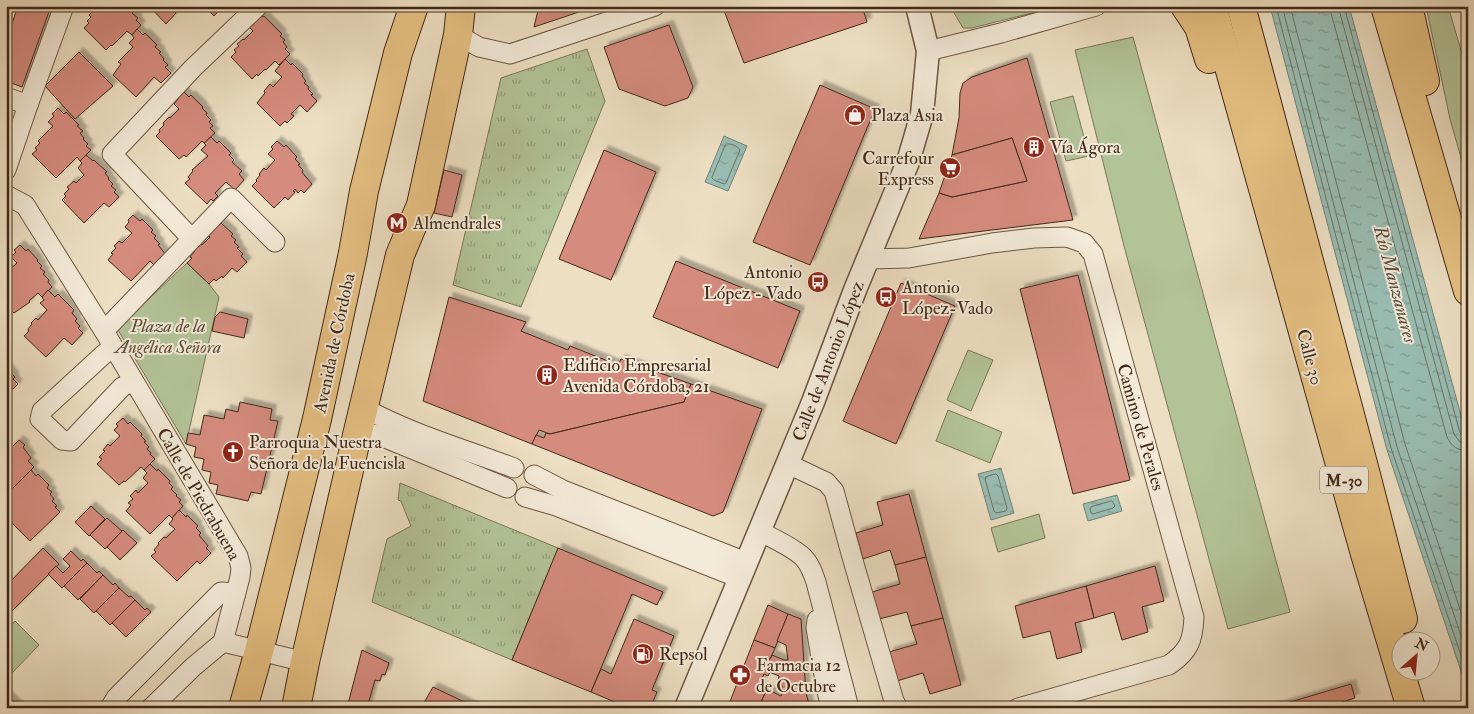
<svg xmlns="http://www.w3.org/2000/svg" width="1474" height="714" font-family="'IM FELL Double Pica',serif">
<defs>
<pattern id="grass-tufts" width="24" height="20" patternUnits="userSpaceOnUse" patternTransform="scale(1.25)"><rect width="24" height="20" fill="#b3c398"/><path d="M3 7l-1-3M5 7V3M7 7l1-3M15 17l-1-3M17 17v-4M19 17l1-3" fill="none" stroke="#939e7b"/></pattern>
<pattern id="water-ripples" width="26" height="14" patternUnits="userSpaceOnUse" patternTransform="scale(1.25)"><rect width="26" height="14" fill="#99bdb3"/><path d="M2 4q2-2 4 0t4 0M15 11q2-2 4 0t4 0" fill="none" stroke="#7e9a91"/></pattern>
<filter id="shadow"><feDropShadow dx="4.5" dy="-4.5" stdDeviation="1" flood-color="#0004"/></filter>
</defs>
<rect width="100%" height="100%" fill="#eddfc3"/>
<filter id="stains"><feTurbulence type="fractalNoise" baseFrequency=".004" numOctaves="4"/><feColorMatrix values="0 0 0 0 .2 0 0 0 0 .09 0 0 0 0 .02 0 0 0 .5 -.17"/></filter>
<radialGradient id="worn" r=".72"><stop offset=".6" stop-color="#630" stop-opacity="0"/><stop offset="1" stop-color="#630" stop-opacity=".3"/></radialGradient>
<g fill="url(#grass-tufts)" stroke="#7a7658">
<path d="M587 49 605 101 521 307 453 285 501 78Z"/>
<path d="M400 483 558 548 512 660 372 602 387 539 411 526 401 501 398 500Z"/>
</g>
<g fill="#b3c398" stroke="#7a7658">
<path d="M950 6H1060L972 28H963Z"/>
<path d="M1426 6H1448L1468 74V182L1450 119Z"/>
<path d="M1133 37 1290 612 1228 629 1124 246 1075 50Z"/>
<path d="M1073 96 1089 156 1066 161 1050 102Z"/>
<path d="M187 263 209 284 219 297 186 444 118 330 120 326Z"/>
<path d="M968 350 993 360 971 411 947 400Z"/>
<path d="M948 410 1002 432 990 463 936 441Z"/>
<path d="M1039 514 1045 538 998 552 991 528Z"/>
<path d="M15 621 39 645 12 673 6 667V631Z"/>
</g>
<g fill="url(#water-ripples)" stroke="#768175">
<path d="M1270 6H1349L1468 441V692L1387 450Z"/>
<path d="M724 136 747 146 728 191 705 182Z"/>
<path d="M1001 468 1014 513 991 520 978 474Z"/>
<path d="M1117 495 1122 511 1088 521 1083 504Z"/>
</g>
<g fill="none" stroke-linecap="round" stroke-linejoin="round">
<g stroke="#6d7265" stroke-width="1">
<path d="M1276 6 1391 448 1468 676"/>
<path d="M1282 6 1397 447 1468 656"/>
<path d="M1290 6 1405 444 1468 633"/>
<path d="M1330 6 1331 13 1447 437C1451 446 1458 451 1468 451"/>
<path d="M1338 6 1454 434 1460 442 1468 444"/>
<path d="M1344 6 1460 433 1463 436 1468 437"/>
<path d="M726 144C730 143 738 146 740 150L726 183 724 184 714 180 712 178Z"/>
<path d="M996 474 998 476 1007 508 1006 511 996 513 994 511 985 479 986 477Z"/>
<path d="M1112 501 1115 506 1113 508 1093 514 1091 513 1090 509 1091 507Z"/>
</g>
</g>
<g fill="#d58b7e" stroke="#412817" filter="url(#shadow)">
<path d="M18 6H51L22 87 6 81V41Z"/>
<path d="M102 6H130L134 11 132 13 138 18 136 20 141 25 132 35 127 31 112 46 111 45 106 50 84 28 89 23 87 21 91 17 89 15 95 9 97 11Z"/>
<path d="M149 6H169L176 13 166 24Z"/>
<path d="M204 6H223L214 16Z"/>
<path d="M539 6H597L534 27Z"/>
<path d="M728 6H862L867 22 744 63 723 8Z"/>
<path d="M256 12 262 17 264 16 282 34 280 36 285 40 283 42 287 47 285 49 290 54 279 65 275 61 266 70 265 69 258 76 257 74 252 79 231 57 236 52 234 50 239 46 237 44 243 39 244 40 253 31 247 25Z"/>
<path d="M669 25 693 87 688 98 665 106 619 89 604 47Z"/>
<path d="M137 29 143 35 145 33 157 45 155 47 161 52 159 53 164 59 163 60 168 65 165 67 171 73 161 83 154 77 136 97 113 75 121 64 118 62 133 47 129 43 134 38 132 35Z"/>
<path d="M79 52 113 86 75 119 45 86Z"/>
<path d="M1027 58 1073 220 919 239 939 193 952 197 1027 181 1012 138 952 155 959 118 960 93 963 83 972 77Z"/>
<path d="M285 59 291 65 292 63 303 74 302 76 306 81 304 83 309 87 308 89 313 94 311 95 317 101 307 112 300 105 291 114 294 116 287 123 285 121 280 126 257 103 265 93 264 91 270 84 273 87 282 77 275 71Z"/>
<path d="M820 85 875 109 810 265 753 242Z"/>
<path d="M183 91 189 97 191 95 203 107 202 108 207 113 206 115 211 120 209 122 213 126 210 128 215 133 204 143 202 141 186 157 184 155 179 159 156 136 160 132 159 130 164 125 163 123 169 117 170 118 179 109 174 104 179 98 177 97Z"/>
<path d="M58 108 64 114 66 112 79 125 77 126 83 131 80 133 84 138 83 139 88 144 86 146 91 150 80 161 77 157 56 178 32 154 37 150 35 148 40 143 38 141 53 126 48 122 54 116 52 114Z"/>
<path d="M211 137 217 143 219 141 231 153 229 155 234 160 232 162 242 171 239 174 244 180 235 190 226 182 215 193 218 196 213 201 211 199 207 204 185 183 190 179 188 177 193 171 192 170 208 156 201 150 206 145 204 143Z"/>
<path d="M1012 138 1027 181 952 197 939 193 952 155Z"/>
<path d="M277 141 284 147 286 145 297 157 295 159 300 164 298 165 303 170 302 172 306 177 312 184 304 193 301 190 298 193 295 189 293 191 295 192 288 200 285 197 274 208 252 186 257 181 256 180 260 175 259 174 264 168 266 170 275 160 268 154 273 149 271 147Z"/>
<path d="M604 150 656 172 611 280 559 259Z"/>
<path d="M86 155 93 161 94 160 107 172 105 173 109 178 108 179 113 184 111 186 116 190 114 192 119 197 109 207 104 203 84 223 62 200 66 196 64 194 69 189 67 187 74 181 76 183 84 175 78 168 82 163 80 161Z"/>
<path d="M444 170 462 175 452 217 434 213Z"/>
<path d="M133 215 140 221 142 219 153 230 151 232 156 236 154 238 160 244 158 245 167 256 156 267 150 261 131 281 108 260 113 254 111 253 116 248 114 246 119 241 122 243 132 233 125 227 129 222 128 220Z"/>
<path d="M213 219 219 225 221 223 233 234 231 236 236 240 234 242 239 247 237 248 243 254 241 256 247 262 237 272 232 268 223 278 222 276 216 281 214 279 209 284 187 263 192 258 190 257 195 251 194 250 200 244 202 245 210 237 204 231Z"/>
<path d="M20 245 26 251 28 249 38 260 37 261 42 266 40 268 45 272 43 274 49 280 48 282 52 287 42 297 38 293 29 301 30 302 14 313 6 305V271L7 272 17 263 11 257 16 252 14 250Z"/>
<path d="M676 261 800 311 778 368 653 317Z"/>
<path d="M1078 275 1130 480 1073 494 1020 289Z"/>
<path d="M901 283 955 306 896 444 843 421Z"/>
<path d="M48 290 55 297 58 294 74 310 72 313 77 319 75 321 80 326 78 328 83 333 72 345 64 338 46 357 24 336 29 331 28 329 32 324 31 323 36 318 38 320 47 310 40 303 44 300 42 297Z"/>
<path d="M449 297 526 322 521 331 568 350 570 346 618 365 621 359 691 384 684 402 550 434 539 430 532 444 423 401Z"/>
<path d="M220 312 248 319 244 338 212 331 215 317Z"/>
<path d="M6 366 10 370 9 371 15 377 13 379 18 384 9 393 6 390Z"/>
<path d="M691 384 762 409 723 512 713 516 532 444 536 435 544 438 546 433 550 434 684 402Z"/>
<path d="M240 402 272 409 270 420 278 421 261 494 251 492 248 501 216 494 218 485 209 483 211 472 202 470 204 459 194 457 196 447 186 444 188 433 200 435 204 415 224 419 226 409 238 412Z"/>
<path d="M123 418 128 424 130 422 142 434 141 436 146 441 144 442 149 447 147 449 151 453 150 454 155 459 144 470 141 467 125 482 124 481 119 485 97 464 102 459 99 457 105 451 103 450 108 444 110 446 120 436 114 430 118 426 116 424Z"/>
<path d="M19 440 25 445 23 447 31 458 28 461 34 467 6 495V453Z"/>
<path d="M150 464 157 471 158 469 170 481 169 483 173 487 171 489 177 495 176 496 181 500 179 502 183 506 172 518 169 515 150 534 126 511 131 505 128 503 133 499 130 496 136 490 138 493 148 483 143 478 147 473 144 470Z"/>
<path d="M31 470 36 476 38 474 49 485 47 488 52 492 50 494 54 499 52 501 57 506 55 507 60 512 30 541 6 517V511L8 509 6 507 10 503 8 501 11 498 9 497 11 493 10 491Z"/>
<path d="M909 494 926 557 895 565 890 550 863 559 856 533 883 525 877 502Z"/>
<path d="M91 506 105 519 89 536 75 522Z"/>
<path d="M179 510 186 517 187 515 198 526 196 528 201 533 199 535 208 546 206 548 211 553 200 564 197 561 177 581 151 556 156 552 154 550 159 544 158 543 164 537 166 538 175 529 169 524 173 519 172 518Z"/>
<path d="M107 518 122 531 105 549 90 535Z"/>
<path d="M123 530 137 543 120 560 107 547Z"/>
<path d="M43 548 59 564 6 617V586Z"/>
<path d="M558 548 663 592 657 605 632 594 591 692 512 660Z"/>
<path d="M71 551 81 561 83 559 87 563 62 588 48 574 56 566 63 573 70 566 63 559Z"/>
<path d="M926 557 943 618 911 626 907 612 879 619 872 592 900 584 895 565Z"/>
<path d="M87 563 97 573 99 571 103 575 78 600 64 586Z"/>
<path d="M1155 566 1164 601 1142 607 1148 632 1122 640 1114 612 1094 618 1086 586Z"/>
<path d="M103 575 113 585 115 583 119 588 94 613 80 599Z"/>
<path d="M1086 586 1094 618 1075 623 1082 652 1057 659 1050 631 1023 638 1015 606Z"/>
<path d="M119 588 129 597 131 596 135 600 110 625 96 611Z"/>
<path d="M135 600 145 610 147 608 151 612 126 637 112 623Z"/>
<path d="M768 605 788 614 775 648 754 640Z"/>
<path d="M788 614 801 619 806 693 810 708H776L769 705 768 708H758L767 689 781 696 783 692 781 682 778 681 779 676 762 669 766 658 770 659 772 655 784 660H788L786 645 777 641Z"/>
<path d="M943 618 961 685 930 694 923 673 897 681 889 652 917 644 911 626Z"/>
<path d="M634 619 674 636 652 690 657 692 650 708H629L591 692 601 669 611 674Z"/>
<path d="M754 640 775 648 770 659 766 658 762 669 770 672 768 676 764 674 759 686 767 689 758 708H739L729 704Z"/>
<path d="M362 650 389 663 385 675 382 674 380 681 375 680 367 708H347Z"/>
<path d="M1351 684 1355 698 1323 708H1270Z"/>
<path d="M433 687 477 708H421Z"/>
<path d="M6 694 20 708H6Z"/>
</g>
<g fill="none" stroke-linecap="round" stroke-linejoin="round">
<g stroke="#6c5642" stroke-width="21">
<g id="minor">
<path d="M458 35 479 47 510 54 655 6"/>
<path d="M928 51 1001 33 1096 6"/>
<path d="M6 97 28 105"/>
<path d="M6 170 28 105 64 6"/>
<path d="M6 195 25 205 104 331 238 556 241 568 240 577 223 642"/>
<path d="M192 239 231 198 275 242"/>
<path d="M868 259 909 258 992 243 1034 238 1067 237 1084 243 1093 254 1194 617C1193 641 1189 651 1169 665L1018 708"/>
<path d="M104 331 192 239 112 154 193 68 258 6"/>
<path d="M113 347 103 355 42 411 40 419 62 440 71 441 122 387 133 381"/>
<path d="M364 408C411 434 464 449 514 468"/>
<path d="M358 431 378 435 507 488"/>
<path d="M788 464 826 482 834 491 852 557 894 701 898 708"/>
<path d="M534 475 563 490 746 562"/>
<path d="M525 497 556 506 739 578"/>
<path d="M759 531C774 539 791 546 803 557 810 564 813 573 816 582L849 708"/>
<path d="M817 620 816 628 826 687 831 708"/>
<path d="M223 642 305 662"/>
<path d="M110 708 116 698 221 592 236 593"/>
<path d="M151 708 193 667 223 642"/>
</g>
</g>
<g stroke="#6c5642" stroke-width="25">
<path id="tertiary" d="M686 708 813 402 855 290 908 162 922 114 928 51 917 6"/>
</g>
<g stroke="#412817" stroke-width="30">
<g id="primary">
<path d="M243 708 259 651 317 419 353 253 364 191 398 53 414 6"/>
<path d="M296 708 305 662 358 431 400 255 421 205 458 35 461 6"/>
</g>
</g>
<g stroke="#412817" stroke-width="30">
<g id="motorway">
<path d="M1185 6 1199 27 1209 59"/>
<path d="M1212 6 1365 554 1411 708"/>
<path d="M1241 6 1365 471 1403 619"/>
<path d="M1385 6 1468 291"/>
<path d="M1408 6 1425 81"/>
</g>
</g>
<use href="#minor" stroke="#f3ead8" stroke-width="19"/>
<use href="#tertiary" stroke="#f3ead8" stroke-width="22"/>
<use href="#primary" stroke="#e6c082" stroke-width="28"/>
<use href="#motorway" stroke="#e6c082" stroke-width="28"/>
</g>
<defs>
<g id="shop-disc" transform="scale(1.125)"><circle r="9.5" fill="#8f2418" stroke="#f3ead8"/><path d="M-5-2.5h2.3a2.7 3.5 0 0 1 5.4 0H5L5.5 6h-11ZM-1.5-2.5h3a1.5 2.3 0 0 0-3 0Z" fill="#fff"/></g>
<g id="building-disc" transform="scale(1.125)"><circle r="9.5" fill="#8f2418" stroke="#f3ead8"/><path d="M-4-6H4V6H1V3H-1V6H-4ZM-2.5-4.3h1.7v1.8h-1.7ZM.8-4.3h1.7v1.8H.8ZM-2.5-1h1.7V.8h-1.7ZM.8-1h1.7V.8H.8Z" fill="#fff"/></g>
<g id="supermarket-disc" transform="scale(1.125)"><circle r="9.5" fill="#8f2418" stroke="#f3ead8"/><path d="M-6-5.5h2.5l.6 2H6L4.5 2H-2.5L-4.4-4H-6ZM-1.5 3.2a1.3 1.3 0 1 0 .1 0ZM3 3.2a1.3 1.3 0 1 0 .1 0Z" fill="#fff"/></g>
<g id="metro-disc" transform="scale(1.125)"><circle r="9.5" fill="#8f2418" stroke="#f3ead8"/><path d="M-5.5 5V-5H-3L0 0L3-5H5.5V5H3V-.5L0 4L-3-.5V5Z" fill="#fff"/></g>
<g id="bus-disc" transform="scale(1.125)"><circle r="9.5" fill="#8f2418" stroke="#f3ead8"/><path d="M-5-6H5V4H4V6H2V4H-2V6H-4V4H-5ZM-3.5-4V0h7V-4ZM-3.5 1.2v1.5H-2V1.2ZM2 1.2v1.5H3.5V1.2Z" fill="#fff"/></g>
<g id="church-disc" transform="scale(1.125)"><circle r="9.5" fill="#8f2418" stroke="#f3ead8"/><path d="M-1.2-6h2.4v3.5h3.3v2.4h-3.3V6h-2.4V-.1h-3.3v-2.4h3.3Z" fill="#fff"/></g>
<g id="fuel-disc" transform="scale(1.125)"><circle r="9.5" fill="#8f2418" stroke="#f3ead8"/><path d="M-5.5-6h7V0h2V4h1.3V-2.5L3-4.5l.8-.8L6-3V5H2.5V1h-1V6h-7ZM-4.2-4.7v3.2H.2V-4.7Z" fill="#fff"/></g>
<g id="pharmacy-disc" transform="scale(1.125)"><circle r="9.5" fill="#8f2418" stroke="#f3ead8"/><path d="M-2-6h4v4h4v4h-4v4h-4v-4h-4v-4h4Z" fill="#fff"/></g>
</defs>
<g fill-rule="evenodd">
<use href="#shop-disc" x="855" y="115"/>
<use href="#building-disc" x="1034" y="147"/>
<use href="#supermarket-disc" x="950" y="168"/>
<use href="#metro-disc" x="397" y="223"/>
<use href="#bus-disc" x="818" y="282"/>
<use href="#bus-disc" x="886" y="297"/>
<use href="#building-disc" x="547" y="375"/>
<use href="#church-disc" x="233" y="452"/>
<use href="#fuel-disc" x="643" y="654"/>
<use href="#pharmacy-disc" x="740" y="675"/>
</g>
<g text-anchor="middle" stroke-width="4" stroke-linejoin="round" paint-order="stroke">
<rect fill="#f3ead8" stroke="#766251" stroke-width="1" x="1320" y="466.5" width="48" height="27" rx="4"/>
<g font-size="16" font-weight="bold" fill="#412817">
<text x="1344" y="486">M-30</text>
</g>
<g font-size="18" fill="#412817" stroke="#f3ead8" text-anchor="start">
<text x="871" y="121">Plaza Asia</text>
<text x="1050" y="153">Vía Ágora</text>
<text x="934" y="164" text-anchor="end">Carrefour<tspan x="934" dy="21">Express</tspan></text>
<text x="413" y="229">Almendrales</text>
<text x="802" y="278" text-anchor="end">Antonio<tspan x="802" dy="21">López - Vado</tspan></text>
<text x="902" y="293">Antonio<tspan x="902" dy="21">López-Vado</tspan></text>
<text x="563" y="371">Edificio Empresarial<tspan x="563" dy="21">Avenida Córdoba, 21</tspan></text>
<text x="249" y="448">Parroquia Nuestra<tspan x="249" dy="21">Señora de la Fuencisla</tspan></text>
<text x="659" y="660">Repsol</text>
<text x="756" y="671">Farmacia 12<tspan x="756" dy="21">de Octubre</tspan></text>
</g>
<g font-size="18" font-style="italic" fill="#5e4f37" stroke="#f3ead8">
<text x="168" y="332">Plaza de la<tspan x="168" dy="21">Angélica Señora</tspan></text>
</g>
<g font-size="18" fill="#412817" stroke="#f3ead8">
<text transform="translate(334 343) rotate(-78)" y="6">Avenida de Córdoba</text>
<text transform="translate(1310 357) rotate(75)" y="6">Calle 30</text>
<text transform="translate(828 361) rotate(-69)" y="6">Calle de Antonio López</text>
<text transform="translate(1141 427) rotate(74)" y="6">Camino de Perales</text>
<text transform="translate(199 494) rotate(60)" y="6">Calle de Piedrabuena</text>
</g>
<g font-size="19" font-style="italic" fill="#574d3e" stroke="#f3ead8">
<text transform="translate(1396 284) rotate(75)" y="7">Río Manzanares</text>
</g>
</g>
<rect width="1474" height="714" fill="none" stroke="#eddfc3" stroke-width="25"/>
<rect x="8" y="8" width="1459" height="699" fill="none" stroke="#412817" stroke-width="2.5"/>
<rect x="12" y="12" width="1449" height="689" fill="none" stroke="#412817"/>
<g transform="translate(1416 656) rotate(27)"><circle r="24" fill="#f3ead8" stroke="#ac9c8b"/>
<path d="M0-4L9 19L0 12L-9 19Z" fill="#8f2418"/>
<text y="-8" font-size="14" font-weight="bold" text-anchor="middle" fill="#412817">N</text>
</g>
<rect width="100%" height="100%" filter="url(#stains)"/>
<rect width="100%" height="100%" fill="url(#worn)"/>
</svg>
